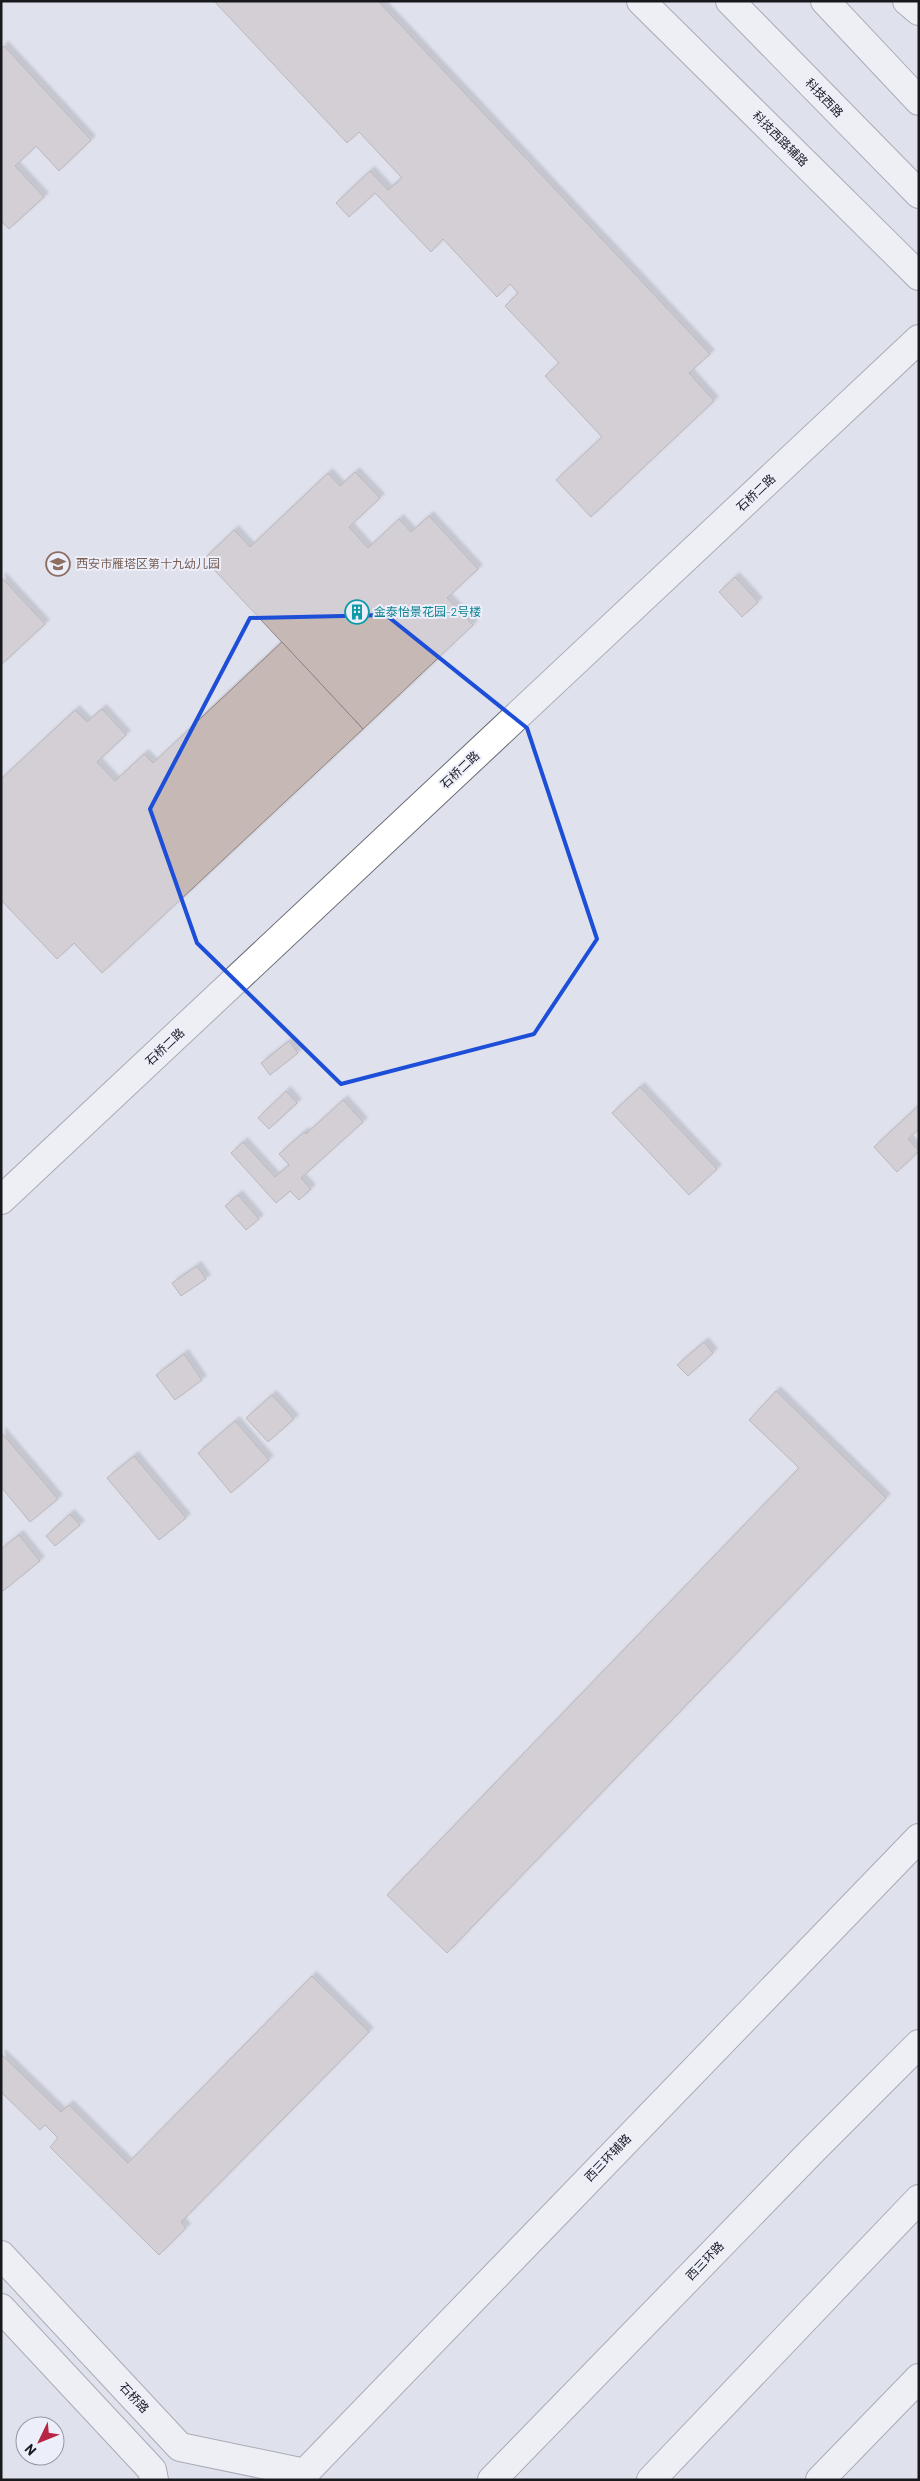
<svg xmlns="http://www.w3.org/2000/svg" width="920" height="2481" font-family="Barlow,'Noto Sans SC',sans-serif">
<defs>
<filter id="shadow"><feDropShadow dx="4.5" dy="-4.5" stdDeviation="1" flood-color="#0004"/></filter>
</defs>
<rect width="100%" height="100%" fill="#dfe1ec"/>
<g fill="#c5b8b5" stroke="#908381" filter="url(#shadow)">
<path d="M214 1H378L710 354 689 373 714 401 591 517 556 480 602 437 545 376 559 363 505 306 518 293 510 284 497 297 443 239 431 252 375 193 349 217 336 203 370 171 388 190 402 178 359 132 347 143Z"/>
<path d="M4 46 91 140 59 171 36 146 15 166 44 197 9 229 1 221V48Z"/>
<path d="M355 472 380 498 349 527 368 548 399 519 411 532 429 516 478 569 447 598 473 625 363 729 204 559 234 530 250 547 328 473 340 486Z"/>
<path d="M1 577 45 624 1 665Z"/>
<path d="M735 577 758 602 742 617 719 592Z"/>
<path d="M282 642 363 729 102 973 74 943 57 959 1 900V779L75 710 87 722 102 709 126 735 97 762 115 781 144 754 153 763Z"/>
<path d="M289 1041 298 1053 270 1075 261 1063Z"/>
<path d="M640 1087 717 1169 689 1195 612 1113Z"/>
<path d="M286 1091 297 1103 269 1129 258 1118Z"/>
<path d="M343 1100 363 1122 301 1178 311 1189 299 1200 290 1191 276 1203 231 1153 243 1142 275 1177 289 1165 279 1154 304 1132 306 1134Z"/>
<path d="M919 1105V1129L908 1139 919 1151 897 1172 874 1147Z"/>
<path d="M238 1195 259 1219 246 1230 225 1206Z"/>
<path d="M197 1266 206 1279 181 1296 172 1283Z"/>
<path d="M704 1342 713 1353 688 1376 677 1365Z"/>
<path d="M184 1354 202 1380 175 1400 156 1375Z"/>
<path d="M776 1391 886 1498 447 1953 387 1895 799 1468 749 1420Z"/>
<path d="M272 1395 294 1419 268 1442 246 1418Z"/>
<path d="M235 1421 269 1460 231 1493 198 1453Z"/>
<path d="M1 1432 58 1499 30 1522 1 1487Z"/>
<path d="M134 1456 186 1518 159 1540 107 1478Z"/>
<path d="M70 1514 80 1525 55 1546 46 1536Z"/>
<path d="M19 1535 40 1561 3 1591 1 1589V1549Z"/>
<path d="M312 1976 369 2032 181 2222 186 2228 159 2255 50 2147 58 2138 45 2125 40 2130 1 2092V2054L61 2112 69 2105 128 2163Z"/>
</g>
<g fill="none" stroke-linecap="round" stroke-linejoin="round">
<g stroke="#696b75" stroke-width="30">
<g id="street">
<path d="M641 1 919 276"/>
<path d="M907 1 919 11"/>
</g>
</g>
<g stroke="#696b75" stroke-width="30">
<g id="secondary">
<path d="M1 1200 919 339"/>
<path d="M1 2255 180 2447 305 2473"/>
<path d="M1 2308 152 2470 154 2480"/>
<path d="M298 2480 919 1838"/>
<path d="M820 2480 919 2378"/>
</g>
</g>
<g stroke="#696b75" stroke-width="30">
<g id="primary">
<path d="M730 1 919 194"/>
<path d="M825 1 919 101"/>
</g>
</g>
<g stroke="#696b75" stroke-width="30">
<g id="highway">
<path d="M492 2480 811 2152 919 2044"/>
<path d="M651 2480 919 2199"/>
</g>
</g>
<use href="#street" stroke="#fff" stroke-width="28"/>
<use href="#secondary" stroke="#fff" stroke-width="28"/>
<use href="#primary" stroke="#fff" stroke-width="28"/>
<use href="#highway" stroke="#fff" stroke-width="28"/>
</g>
<path d="M0 0H920V2481H0ZM386 615 527 728 597 939 534 1034 341 1084 197 943 150 809 250 618Z" fill="#dfe1ec" fill-opacity=".55" fill-rule="evenodd"/>
<path fill="none" stroke="#1d4ed8" stroke-width="4" stroke-linejoin="round" d="M386 615 527 728 597 939 534 1034 341 1084 197 943 150 809 250 618Z"/>
<defs>
<g id="school-ring" transform="scale(1.25)"><circle r="9.5" fill="#eceefa" stroke="#8d6e63" stroke-width="1.5"/><path d="M0-5L7-2L0 1L-7-2ZM-4 1L0 2.5L4 1V4Q0 6-4 4Z" fill="#8d6e63"/></g>
<g id="building-ring" transform="scale(1.25)"><circle r="9.5" fill="#eceefa" stroke="#0f9aa8" stroke-width="1.5"/><path d="M-4-6H4V6H1V3H-1V6H-4ZM-2.5-4.3h1.7v1.8h-1.7ZM.8-4.3h1.7v1.8H.8ZM-2.5-1h1.7V.8h-1.7ZM.8-1h1.7V.8H.8Z" fill="#0f9aa8"/></g>
</defs>
<g fill-rule="evenodd">
<use href="#school-ring" x="58" y="564"/>
<use href="#building-ring" x="357" y="612"/>
</g>
<g text-anchor="middle" stroke-width="4" stroke-linejoin="round" paint-order="stroke">
<g font-size="12" fill="#18191d" stroke="#eceefa">
<text transform="translate(824 98) rotate(46)" y="4">科技西路</text>
<text transform="translate(780 139) rotate(45)" y="4">科技西路辅路</text>
<text transform="translate(756 493) rotate(-43)" y="4">石桥二路</text>
<text transform="translate(460 770) rotate(-43)" y="4">石桥二路</text>
<text transform="translate(165 1047) rotate(-43)" y="4">石桥二路</text>
<text transform="translate(608 2158) rotate(-46)" y="4">西三环辅路</text>
<text transform="translate(705 2261) rotate(-46)" y="4">西三环路</text>
<text transform="translate(134 2398) rotate(47)" y="4">石桥路</text>
</g>
<g font-size="12" fill="#785e54" stroke="#eceefa" text-anchor="start">
<text x="76" y="568">西安市雁塔区第十九幼儿园</text>
</g>
<g font-size="12" fill="#0d838f" stroke="#eceefa" text-anchor="start">
<text x="374" y="616">金泰怡景花园-2号楼</text>
</g>
</g>
<rect width="920" height="2481" fill="none" stroke="#18191d" stroke-width="5"/>
<g transform="translate(40 2441) rotate(227)"><circle r="24" fill="#eceefa" stroke="#9799a2"/>
<path d="M0-4L9 19L0 12L-9 19Z" fill="#b72544"/>
<text y="-8" font-size="14" font-weight="bold" text-anchor="middle" fill="#18191d">N</text>
</g>
</svg>
